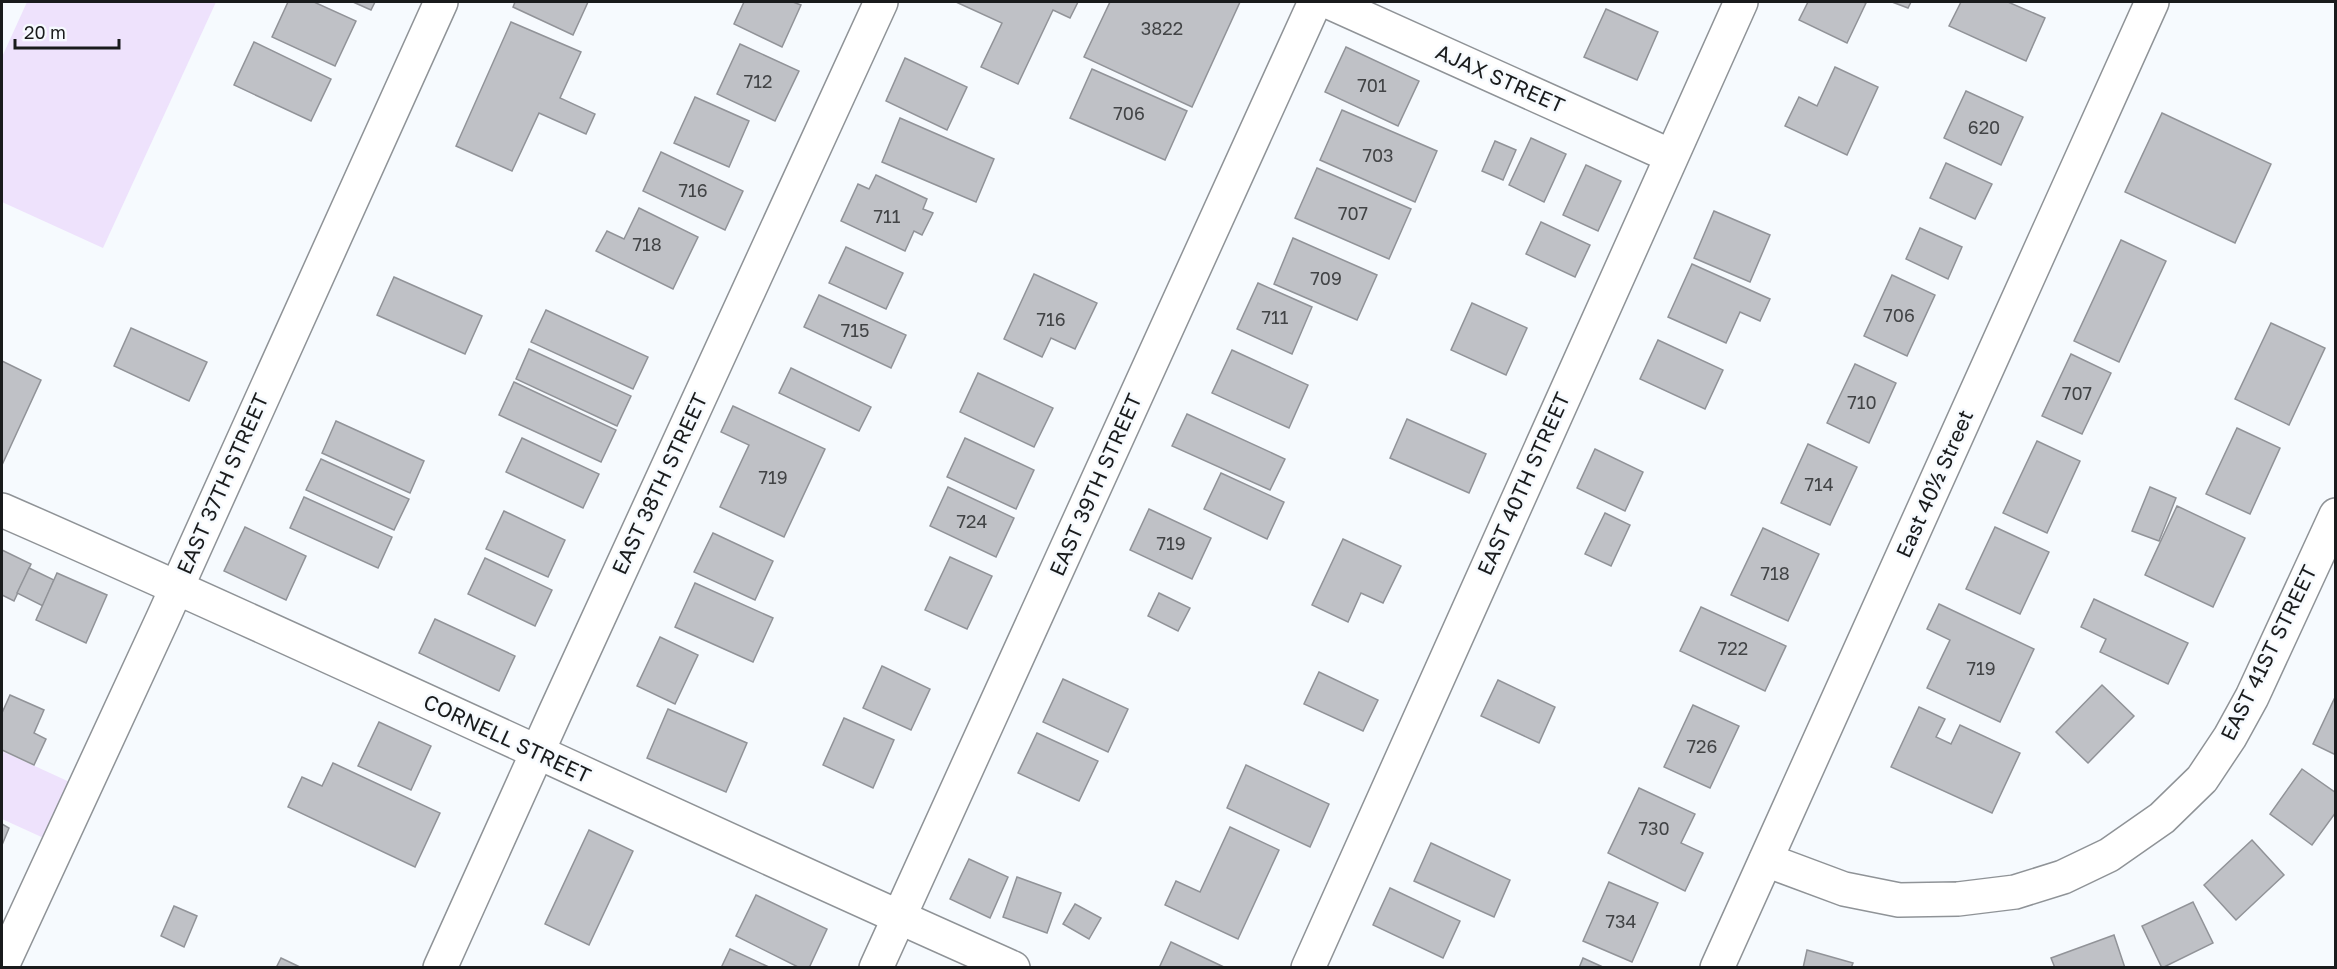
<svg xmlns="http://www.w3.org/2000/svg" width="2337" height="969" font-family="'Golos Text',sans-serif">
<rect width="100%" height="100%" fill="#f6fafe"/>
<g fill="#eee2fc">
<path d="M27 2H216L103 248 2 202V57Z"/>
<path d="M2 751 74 784 48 840 2 819Z"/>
</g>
<g fill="#bfc1c6" stroke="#919398" stroke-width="1.5">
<path d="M288 2H314L356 21 335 66 272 37Z"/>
<path d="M353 2H375L371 10Z"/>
<path d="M515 2H588L573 35 513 7Z"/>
<path d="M744 2H793L801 5 782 47 734 24Z"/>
<path d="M956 2H1078L1070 18 1053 10 1018 84 981 67 1002 23Z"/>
<path d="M1110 2H1240L1192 107 1084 57Z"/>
<path d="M1808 2H1863L1866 3 1847 43 1799 20Z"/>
<path d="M1892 2H1911L1908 8Z"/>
<path d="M1961 2H2008L2045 18 2026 61 1949 26Z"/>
<path d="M1606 9 1658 32 1637 80 1584 57Z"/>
<path d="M511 22 581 52 560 98 595 114 586 134 539 113 512 171 456 146Z"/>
<path d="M254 42 331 79 311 121 234 85Z"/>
<path d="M740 44 799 71 775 121 717 94Z"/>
<path d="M1346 47 1419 81 1398 126 1325 92Z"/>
<path d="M905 58 967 87 947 130 886 101Z"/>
<path d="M1835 67 1878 87 1847 155 1785 126 1799 97 1817 106Z"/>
<path d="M1092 69 1187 111 1165 160 1070 118Z"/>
<path d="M1966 91 2023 117 2001 165 1944 138Z"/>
<path d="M695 97 749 121 729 167 674 143Z"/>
<path d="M1342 110 1437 151 1415 202 1320 160Z"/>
<path d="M2162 113 2271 164 2235 243 2125 192Z"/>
<path d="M900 118 994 159 976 202 882 162Z"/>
<path d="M1531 138 1566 154 1544 202 1509 185Z"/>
<path d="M1495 141 1516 150 1503 180 1482 171Z"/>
<path d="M661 152 743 191 725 230 643 191Z"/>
<path d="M1946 163 1992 184 1975 219 1930 198Z"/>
<path d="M1586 165 1621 181 1598 231 1563 215Z"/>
<path d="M1317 168 1411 209 1389 259 1295 218Z"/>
<path d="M876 175 927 199 923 209 933 213 922 235 914 231 905 251 841 221 858 184 869 189Z"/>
<path d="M639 208 698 237 673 289 596 251 607 231 624 239Z"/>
<path d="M1714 211 1770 235 1750 282 1694 258Z"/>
<path d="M1541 222 1590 245 1575 277 1526 254Z"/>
<path d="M1920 228 1962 247 1948 279 1906 259Z"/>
<path d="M1293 238 1377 275 1357 320 1274 284Z"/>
<path d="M2121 240 2166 261 2119 362 2074 341Z"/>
<path d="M846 247 903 273 886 309 829 283Z"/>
<path d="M1692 264 1770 299 1760 321 1740 312 1726 343 1668 317Z"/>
<path d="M1034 274 1097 303 1075 349 1051 338 1042 357 1004 339Z"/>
<path d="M1892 275 1935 295 1907 356 1864 336Z"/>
<path d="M394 277 482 316 465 354 377 315Z"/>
<path d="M1258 283 1312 307 1292 354 1237 329Z"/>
<path d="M819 295 906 335 891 368 804 327Z"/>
<path d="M1472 303 1527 328 1506 375 1451 350Z"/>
<path d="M546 310 648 357 633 389 531 342Z"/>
<path d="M2271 323 2325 348 2289 425 2235 399Z"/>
<path d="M131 328 207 362 189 401 114 366Z"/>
<path d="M1658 340 1723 370 1705 409 1640 379Z"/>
<path d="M529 349 631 396 617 426 516 379Z"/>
<path d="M1232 350 1308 385 1289 428 1212 393Z"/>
<path d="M2071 354 2111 373 2082 434 2042 416Z"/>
<path d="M2 361 41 380 2 465Z"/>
<path d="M1855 364 1896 383 1869 443 1827 423Z"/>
<path d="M791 368 871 407 859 431 779 393Z"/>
<path d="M978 373 1053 408 1034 447 960 412Z"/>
<path d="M514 382 616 430 601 462 499 415Z"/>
<path d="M733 406 825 449 784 537 720 507 749 445 721 432Z"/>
<path d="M1187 414 1285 459 1270 490 1172 446Z"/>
<path d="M1407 419 1486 454 1469 493 1390 458Z"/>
<path d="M336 421 424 461 410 493 322 453Z"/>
<path d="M2237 428 2280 448 2250 514 2206 494Z"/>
<path d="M522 438 599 474 583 508 506 472Z"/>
<path d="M965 438 1034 470 1016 509 947 477Z"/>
<path d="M2037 441 2080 461 2047 533 2003 513Z"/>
<path d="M1808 444 1857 467 1830 525 1781 503Z"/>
<path d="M1595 449 1643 472 1625 511 1577 488Z"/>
<path d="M321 459 409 499 394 530 306 490Z"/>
<path d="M1221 473 1284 502 1267 539 1204 509Z"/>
<path d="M948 487 1014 518 996 557 930 526Z"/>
<path d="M2150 487 2176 498 2159 541 2132 531Z"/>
<path d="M304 497 392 537 378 568 290 528Z"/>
<path d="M2177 506 2245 538 2213 607 2145 575Z"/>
<path d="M1149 509 1211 538 1192 579 1130 550Z"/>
<path d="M504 511 565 540 548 577 486 549Z"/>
<path d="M1605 513 1630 525 1611 566 1585 554Z"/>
<path d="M245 527 306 556 286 600 224 571Z"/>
<path d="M1995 527 2049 552 2020 614 1966 589Z"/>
<path d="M1763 528 1819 554 1788 621 1731 595Z"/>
<path d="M713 533 773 561 755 600 694 572Z"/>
<path d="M1343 539 1401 566 1383 603 1361 593 1348 622 1312 605Z"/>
<path d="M2 550 31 564 14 601 2 595Z"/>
<path d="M950 557 992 576 967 629 925 610Z"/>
<path d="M485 558 552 590 535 626 468 594Z"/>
<path d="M29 568 54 580 43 606 17 593Z"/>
<path d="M57 573 107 595 86 643 36 620Z"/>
<path d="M695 583 773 618 753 662 675 627Z"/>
<path d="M1159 593 1190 608 1178 631 1148 616Z"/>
<path d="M2094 599 2188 643 2168 684 2100 652 2106 639 2081 627Z"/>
<path d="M1939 604 2034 649 2000 722 1927 688 1950 640 1927 629Z"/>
<path d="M1701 607 1786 646 1765 691 1680 651Z"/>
<path d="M435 619 515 656 499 691 419 653Z"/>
<path d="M660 637 698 655 675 704 637 686Z"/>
<path d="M882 666 930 689 911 730 863 708Z"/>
<path d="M1319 672 1378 700 1363 731 1304 704Z"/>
<path d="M1063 679 1128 709 1108 752 1043 722Z"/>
<path d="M1498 680 1555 707 1539 743 1481 716Z"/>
<path d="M2102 685 2134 716 2088 763 2056 732Z"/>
<path d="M10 695 44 710 34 733 46 739 34 765 2 750V713Z"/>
<path d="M2336 695V755L2313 744Z"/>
<path d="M1693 705 1739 726 1710 788 1664 767Z"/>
<path d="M1919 707 1945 719 1936 737 1951 744 1960 725 2020 753 1992 813 1891 767Z"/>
<path d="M668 709 747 743 726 792 647 758Z"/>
<path d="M844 718 894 740 873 788 823 765Z"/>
<path d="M379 722 431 746 411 790 358 766Z"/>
<path d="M1037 733 1098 761 1079 801 1018 773Z"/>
<path d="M333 763 440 813 415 867 288 807 302 777 322 786Z"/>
<path d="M1246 765 1329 804 1310 847 1227 808Z"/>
<path d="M2302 769 2336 793V812L2312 845 2270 814Z"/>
<path d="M1639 788 1695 814 1681 843 1703 853 1685 891 1608 853Z"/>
<path d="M2 824 9 828 2 845Z"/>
<path d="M1230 827 1279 850 1238 939 1165 905 1176 881 1200 892Z"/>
<path d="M589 830 633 851 589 945 545 924Z"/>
<path d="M2252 840 2284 875 2236 920 2204 885Z"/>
<path d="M1431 843 1510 880 1494 917 1414 881Z"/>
<path d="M969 859 1008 877 990 918 950 899Z"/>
<path d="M1017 877 1061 893 1047 933 1003 917Z"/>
<path d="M1609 882 1658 903 1632 962 1583 941Z"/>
<path d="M1390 888 1460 921 1443 958 1373 925Z"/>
<path d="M756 895 827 929 809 968H800L736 936Z"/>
<path d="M2193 902 2213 943 2162 968 2142 926Z"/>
<path d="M1075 904 1101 918 1089 939 1063 924Z"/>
<path d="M174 906 197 916 184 947 161 936Z"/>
<path d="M2114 935 2125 968H2055L2051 958Z"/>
<path d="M1171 942 1226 968H1159Z"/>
<path d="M730 949 771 968H721Z"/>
<path d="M1807 950 1853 963 1851 968H1803Z"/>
<path d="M281 958 302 968H276Z"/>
<path d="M1583 958 1605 968H1579Z"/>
</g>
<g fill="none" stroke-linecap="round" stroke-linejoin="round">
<g stroke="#8f9397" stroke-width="36">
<g id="minor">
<path d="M1329 2 1671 156"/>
<path d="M2 510C341 658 674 818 1013 968"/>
<path d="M1766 860 1844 889 1899 900 1958 899 2015 892 2063 877 2109 855 2162 818 2202 779 2230 737 2252 697 2336 515"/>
<path d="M2 966 163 618 441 2"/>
<path d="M440 968 555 713 881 2"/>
<path d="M876 968 1315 2"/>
<path d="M1308 968 1741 2"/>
<path d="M1717 968 2152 2"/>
</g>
</g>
<use href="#minor" stroke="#fff" stroke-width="33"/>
</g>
<g text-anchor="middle" stroke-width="5" stroke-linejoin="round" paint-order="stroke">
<g font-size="18" fill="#424446">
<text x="1162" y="35">3822</text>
<text x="758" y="88">712</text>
<text x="1372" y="92">701</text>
<text x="1129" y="120">706</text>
<text x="1984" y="134">620</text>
<text x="1378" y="162">703</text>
<text x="693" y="197">716</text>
<text x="1353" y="220">707</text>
<text x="887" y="223">711</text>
<text x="647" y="251">718</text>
<text x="1326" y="285">709</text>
<text x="1899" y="322">706</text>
<text x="1275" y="324">711</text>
<text x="1051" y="326">716</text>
<text x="855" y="337">715</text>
<text x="2077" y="400">707</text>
<text x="1862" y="409">710</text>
<text x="773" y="484">719</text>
<text x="1819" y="491">714</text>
<text x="972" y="528">724</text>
<text x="1171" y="550">719</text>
<text x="1775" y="580">718</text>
<text x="1733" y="655">722</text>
<text x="1981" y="675">719</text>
<text x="1702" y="753">726</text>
<text x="1654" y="835">730</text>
<text x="1621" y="928">734</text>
</g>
<g font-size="21" fill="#191b1c" stroke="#f6fafe">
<text transform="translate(1500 79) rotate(24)" y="7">AJAX STREET</text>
<text transform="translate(223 484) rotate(-66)" y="7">EAST 37TH STREET</text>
<text transform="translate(660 484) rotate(-65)" y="7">EAST 38TH STREET</text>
<text transform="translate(1524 484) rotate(-66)" y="7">EAST 40TH STREET</text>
<text transform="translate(1935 484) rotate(-66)" y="7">East 40½ Street</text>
<text transform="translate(1096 485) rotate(-66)" y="7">EAST 39TH STREET</text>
<text transform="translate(2269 653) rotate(-64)" y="7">EAST 41ST STREET</text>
<text transform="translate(507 739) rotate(25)" y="7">CORNELL STREET</text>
</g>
</g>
<rect width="2337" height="969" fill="none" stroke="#191b1c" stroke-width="6"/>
<path d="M15 39v9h104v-9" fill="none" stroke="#191b1c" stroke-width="3"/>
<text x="24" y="39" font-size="18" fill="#191b1c" stroke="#f6fafe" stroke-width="4.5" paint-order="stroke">20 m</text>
</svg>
